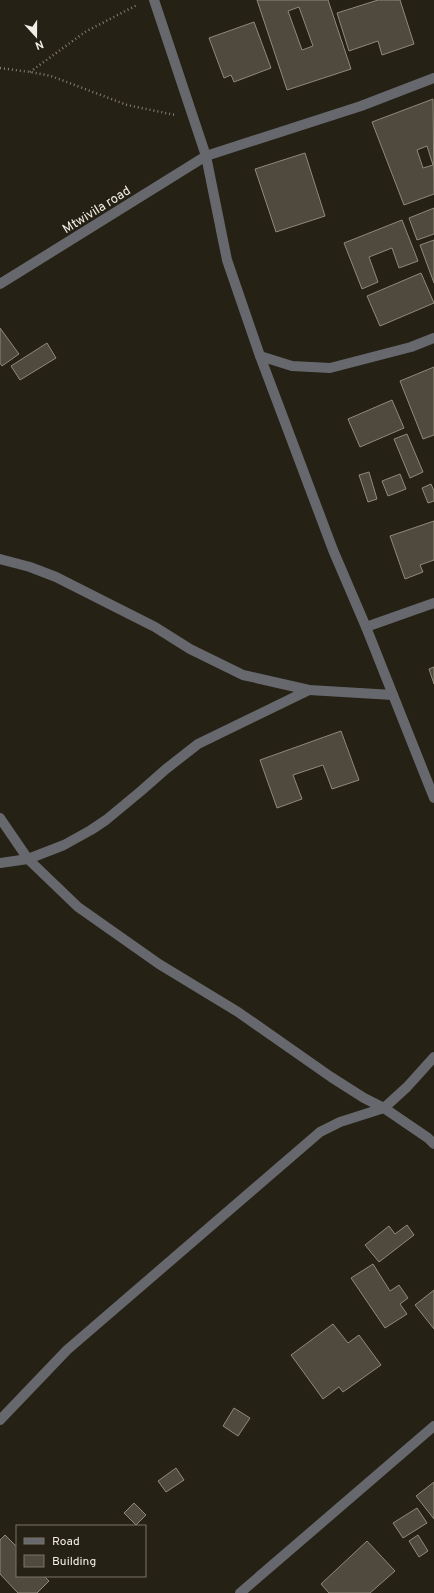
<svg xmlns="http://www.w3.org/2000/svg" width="434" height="1593" font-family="Overpass,sans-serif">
<rect width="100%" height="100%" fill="#262115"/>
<g fill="#504a3e" stroke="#8f897b" fill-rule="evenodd">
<path d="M257 0H328L351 69 287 90ZM299 7 313 46 302 50 288 11Z"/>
<path d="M378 0H400L414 44 382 55 378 41 349 51 337 13Z"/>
<path d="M254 22 271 68 234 82 231 75 224 78 209 38Z"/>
<path d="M433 99 434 194 404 205 372 122ZM427 146 433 165 423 168 417 150Z"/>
<path d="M305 153 325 216 276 232 255 169Z"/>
<path d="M434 208V234L417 240 409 218Z"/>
<path d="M402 220 418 261 399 268 392 248 369 257 378 282 362 289 344 243Z"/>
<path d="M434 240V283L420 245Z"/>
<path d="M421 273 434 303 380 326 367 296Z"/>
<path d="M0 328 19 354 2 366 0 363Z"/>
<path d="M47 343 56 358 20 380 11 366Z"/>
<path d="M434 367V435L423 439 400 381Z"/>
<path d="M392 400 404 428 360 447 348 419Z"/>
<path d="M407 434 423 472 410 478 394 439Z"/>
<path d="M369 472 377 499 368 502 359 475Z"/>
<path d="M400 474 406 489 388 496 382 481Z"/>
<path d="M431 484 434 491V501L428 503 422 488Z"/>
<path d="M434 521V560L420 565 423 572 405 579 390 536Z"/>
<path d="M434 667V684L429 669Z"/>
<path d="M341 731 359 780 332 789 323 765 293 775 302 799 277 808 260 760Z"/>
<path d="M407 1225 414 1235 379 1262 365 1245 389 1226 395 1234Z"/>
<path d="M373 1264 390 1291 399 1285 408 1298 400 1304 407 1314 385 1328 351 1278Z"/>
<path d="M434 1290V1329L415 1305Z"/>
<path d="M333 1324 348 1343 359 1335 381 1365 343 1392 339 1387 323 1399 291 1355Z"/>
<path d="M234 1408 250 1418 238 1436 223 1426Z"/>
<path d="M176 1468 184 1480 166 1492 158 1481Z"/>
<path d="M434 1482V1519L416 1496Z"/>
<path d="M134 1503 146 1515 136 1525 124 1513Z"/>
<path d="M417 1508 427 1523 403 1538 393 1523Z"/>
<path d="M5 1535 17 1547V1576H44L49 1581 37 1593H18L0 1574V1540Z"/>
<path d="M418 1535 428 1551 419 1557 409 1541Z"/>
<path d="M367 1541 395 1571 370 1593H329L321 1584Z"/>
</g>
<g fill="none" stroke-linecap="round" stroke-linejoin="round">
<g stroke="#847f75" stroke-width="2.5" stroke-dasharray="1 3" stroke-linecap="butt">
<path d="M0 68 30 72 51 76 127 105 175 115"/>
<path d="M30 72 85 32 137 5"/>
</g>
<g stroke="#67686e" stroke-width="10">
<path d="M154 0 206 156 227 260 260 356 333 550 366 627 434 798"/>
<path d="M0 284 206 156 361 106 434 78"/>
<path d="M260 356 292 366 330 368 411 347 434 338"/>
<path d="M0 559 30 567 56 577 155 627 190 649 243 675 309 690 393 695"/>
<path d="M366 627 434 603"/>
<path d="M0 818 28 859 78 907 159 964 238 1012 331 1077 364 1098 384 1108 428 1138 434 1144"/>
<path d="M0 863 28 859 64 845 91 830 106 820 141 791 166 769 198 744 309 690"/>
<path d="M0 1420 67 1350 320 1132 340 1122 384 1108 407 1087 434 1057"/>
<path d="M240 1593 434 1426"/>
</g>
</g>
<g text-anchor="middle" stroke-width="3.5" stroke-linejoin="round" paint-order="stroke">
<g font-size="13" fill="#f2eee7" stroke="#262115">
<text transform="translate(96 209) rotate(-32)" y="5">Mtwivila road</text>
</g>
</g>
<rect x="16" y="1525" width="130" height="52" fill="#262115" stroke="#787369"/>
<rect x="24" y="1538" width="20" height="6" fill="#67686e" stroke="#787369"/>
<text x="52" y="1545" font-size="12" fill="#f2eee7">Road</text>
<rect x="24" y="1555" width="20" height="12" fill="#504a3e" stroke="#787369"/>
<text x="52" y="1565" font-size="12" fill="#f2eee7">Building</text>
<g transform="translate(36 36) rotate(159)" stroke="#262115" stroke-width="3" paint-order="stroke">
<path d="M0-3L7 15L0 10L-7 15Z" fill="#f2eee7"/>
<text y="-6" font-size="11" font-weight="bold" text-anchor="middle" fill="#f2eee7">N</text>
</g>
</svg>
